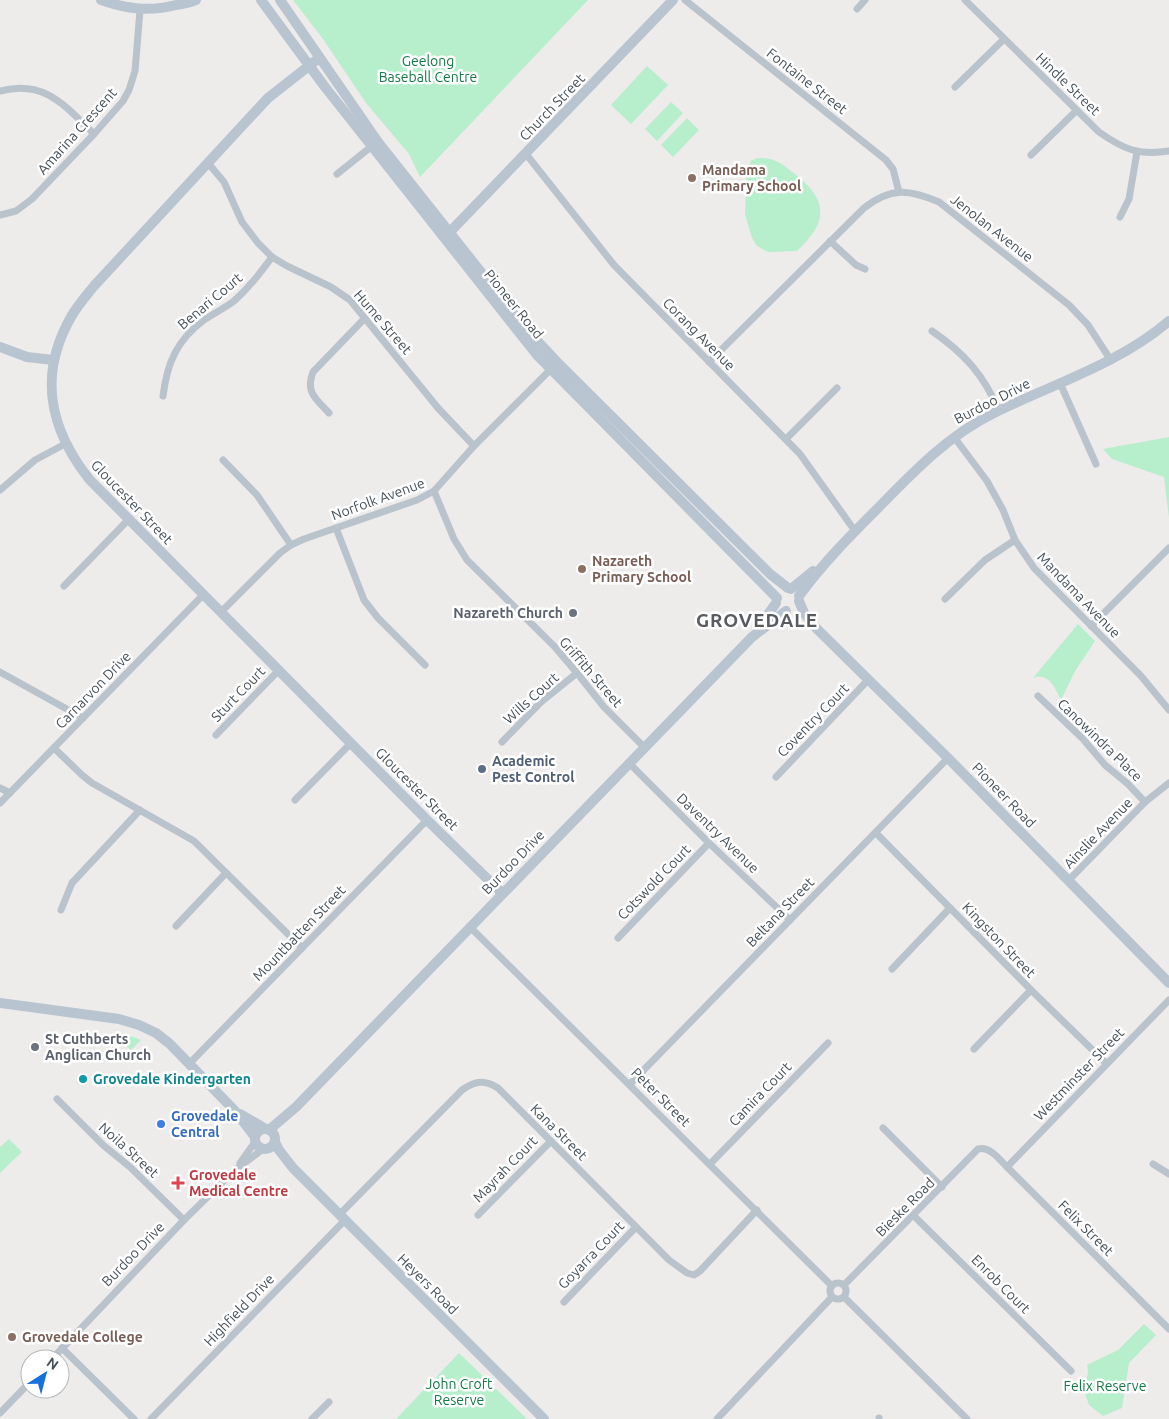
<svg xmlns="http://www.w3.org/2000/svg" width="1169" height="1419" font-family="Ubuntu,sans-serif">
<rect width="100%" height="100%" fill="#eeebeb"/>
<g fill="#b7eecc">
<path d="M293 0H588L420 177 409 154 366 103 323 39Z"/>
<path d="M647 66 668 85 631 124 611 105Z"/>
<path d="M671 102 683 113 657 141 645 129Z"/>
<path d="M687 118 699 130 673 157 661 145Z"/>
<path d="M757 158C776 157 781 164 795 174 829 201 828 222 797 251L768 252 757 246 752 238 745 214 747 168 751 161Z"/>
<path d="M1169 437V518L1164 477 1112 459 1103 449Z"/>
<path d="M1078 624 1095 641 1075 671 1061 700C1055 688 1049 672 1033 678Z"/>
<path d="M115 1032 125 1034 141 1040 131 1050 114 1034Z"/>
<path d="M9 1139 22 1152 0 1173V1147Z"/>
<path d="M1144 1324 1156 1335 1129 1363 1122 1408 1103 1416 1089 1405 1082 1384C1088 1379 1089 1372 1087 1365L1118 1350Z"/>
<path d="M459 1353 527 1419H396Z"/>
</g>
<g fill="none" stroke-linecap="round" stroke-linejoin="round">
<g stroke="#b9c3cb" stroke-width="7">
<path d="M685 0 886 160 893 169 899 192"/>
<path d="M965 0 1099 132C1123 149 1139 156 1169 151"/>
<path d="M857 9 865 0"/>
<path d="M955 87 1004 39"/>
<path d="M0 91C45 79 65 106 94 134"/>
<path d="M526 154 614 265 800 454 855 531"/>
<path d="M1031 155 1076 111"/>
<path d="M208 163 224 182 242 222 258 243 272 257 287 266 331 287 350 300 438 408 474 446"/>
<path d="M337 174 372 146"/>
<path d="M0 215 16 211 32 199 94 134 123 101 129 90 135 71 140 10"/>
<path d="M1120 217 1129 199 1137 152"/>
<path d="M830 241 856 265 865 269"/>
<path d="M932 331C964 353 984 375 999 411"/>
<path d="M709 362 864 208C891 187 909 189 939 202L1069 305 1088 325 1110 359"/>
<path d="M1060 383 1096 464"/>
<path d="M163 396C167 363 177 340 204 320 214 313 225 308 234 301 249 288 260 273 272 257"/>
<path d="M329 413C316 399 305 392 313 372L365 318"/>
<path d="M954 437 987 481 1003 510 1015 540 1034 568 1141 676 1169 710"/>
<path d="M786 439 837 388"/>
<path d="M223 460 257 495 291 545"/>
<path d="M0 490 35 460 65 444"/>
<path d="M434 491 454 539 467 560 554 646 577 673 604 707 644 747"/>
<path d="M336 528 364 600 378 618 425 665"/>
<path d="M64 586 128 520"/>
<path d="M945 599 985 560 1015 540"/>
<path d="M221 612 280 553 291 545 304 539 417 500 434 491 474 446 551 369"/>
<path d="M1091 626 1169 548"/>
<path d="M0 672 83 718"/>
<path d="M1038 696 1083 739 1105 765 1128 784 1145 802"/>
<path d="M216 735 279 670"/>
<path d="M502 742 541 702 577 673"/>
<path d="M54 748 82 775 92 783 194 841 302 948"/>
<path d="M629 763 709 843 790 920"/>
<path d="M776 777 868 680"/>
<path d="M0 788 10 793"/>
<path d="M295 800 351 743"/>
<path d="M0 803 203 595"/>
<path d="M876 833 1031 990 1106 1063"/>
<path d="M1068 881 1145 802 1169 783"/>
<path d="M61 910 72 883 140 810"/>
<path d="M176 926 226 873"/>
<path d="M470 927 832 1286"/>
<path d="M618 938 709 843"/>
<path d="M892 969 950 908"/>
<path d="M974 1049 1031 990"/>
<path d="M189 1064 427 820"/>
<path d="M630 1084 948 758"/>
<path d="M57 1099 103 1145 130 1167 184 1220"/>
<path d="M883 1128 942 1187"/>
<path d="M240 1163 255 1142"/>
<path d="M710 1164 828 1043"/>
<path d="M1153 1164 1169 1174"/>
<path d="M1007 1167 1169 1000"/>
<path d="M340 1214 462 1090C475 1081 484 1079 498 1088L669 1260 687 1273 694 1275 700 1271 757 1210"/>
<path d="M478 1215 551 1141"/>
<path d="M914 1216 1071 1371"/>
<circle cx="838" cy="1291" r="8"/>
<path d="M844 1285 978 1149C990 1146 999 1159 1007 1167L1169 1329"/>
<path d="M844 1297 967 1419"/>
<path d="M564 1302 636 1227"/>
<path d="M62 1348 134 1419"/>
<path d="M52 1359 184 1220 235 1170 263 1149"/>
<path d="M0 1413 30 1382"/>
<path d="M151 1419 346 1219"/>
<path d="M312 1419 329 1402"/>
<path d="M717 1419 832 1297"/>
<path d="M879 1419V1418"/>
</g>
<g stroke="#b8c4d0" stroke-width="10">
<path d="M101 0C127 9 149 12 176 5 183 4 190 3 196 0"/>
<path d="M261 0 325 87 537 355 777 598"/>
<path d="M280 0 378 142 526 329 557 362 770 574 788 588"/>
<path d="M319 58 268 98 94 286C86 296 77 306 71 317 38 375 49 428 89 479L427 820 502 893"/>
<path d="M446 236 673 0"/>
<path d="M0 347 27 357 53 360"/>
<path d="M791 589 813 571"/>
<path d="M799 596C823 563 851 535 880 506 915 470 949 435 994 413 1053 384 1119 364 1169 321"/>
<path d="M799 601 804 613 817 629 948 758 1169 983"/>
<path d="M760 626 776 603"/>
<path d="M0 1003 119 1019 139 1025 156 1033 170 1044 235 1111 255 1137"/>
<path d="M240 1114 266 1129"/>
<circle cx="265" cy="1139" r="10"/>
<path d="M269 1130 296 1107 752 637 786 611"/>
<path d="M275 1142 279 1150 293 1168 544 1419"/>
</g>
</g>
<g fill="#8d6e63" stroke="#fff" stroke-width="2">
<circle cx="692" cy="178" r="5"/>
<circle cx="582" cy="569" r="5"/>
<circle cx="12" cy="1337" r="5"/>
</g>
<g fill="#6b7280" stroke="#fff" stroke-width="2">
<circle cx="573" cy="613" r="5"/>
<circle cx="35" cy="1047" r="5"/>
</g>
<circle fill="#5c6f8a" stroke="#fff" stroke-width="2" cx="482" cy="769" r="5"/>
<circle fill="#0f9aa8" stroke="#fff" stroke-width="2" cx="83" cy="1079" r="5"/>
<circle fill="#3f7fe0" stroke="#fff" stroke-width="2" cx="161" cy="1124" r="5"/>
<path fill="#e0444e" stroke="#fff" stroke-width="2" d="M175.5 1175.5h5v5h5v5h-5v5h-5v-5h-5v-5h5z"/>
<g text-anchor="middle" stroke-width="5" stroke-linejoin="round" paint-order="stroke">
<g font-size="14" fill="#157946" stroke="#fff">
<text x="428" y="66">Geelong<tspan x="428" dy="16">Baseball Centre</tspan></text>
<text x="459" y="1389">John Croft<tspan x="459" dy="16">Reserve</tspan></text>
<text x="1105" y="1391">Felix Reserve</text>
</g>
<g font-size="14" fill="#444f58" stroke="#fff">
<text transform="translate(807 81) rotate(38)" y="5">Fontaine Street</text>
<text transform="translate(1068 84) rotate(44)" y="5">Hindle Street</text>
<text transform="translate(552 107) rotate(-46)" y="5">Church Street</text>
<text transform="translate(77 131) rotate(-48)" y="5">Amarina Crescent</text>
<text transform="translate(992 228) rotate(38)" y="5">Jenolan Avenue</text>
<text transform="translate(210 301) rotate(-40)" y="5">Benari Court</text>
<text transform="translate(514 304) rotate(51)" y="5">Pioneer Road</text>
<text transform="translate(383 322) rotate(49)" y="5">Hume Street</text>
<text transform="translate(699 334) rotate(45)" y="5">Corang Avenue</text>
<text transform="translate(992 401) rotate(-27)" y="5">Burdoo Drive</text>
<text transform="translate(378 499) rotate(-20)" y="5">Norfolk Avenue</text>
<text transform="translate(132 502) rotate(46)" y="5">Gloucester Street</text>
<text transform="translate(1079 595) rotate(46)" y="5">Mandama Avenue</text>
<text transform="translate(591 672) rotate(49)" y="5">Griffith Street</text>
<text transform="translate(93 690) rotate(-46)" y="5">Carnarvon Drive</text>
<text transform="translate(238 694) rotate(-46)" y="5">Sturt Court</text>
<text transform="translate(531 698) rotate(-42)" y="5">Wills Court</text>
<text transform="translate(813 720) rotate(-46)" y="5">Coventry Court</text>
<text transform="translate(1100 740) rotate(44)" y="5">Canowindra Place</text>
<text transform="translate(417 789) rotate(45)" y="5">Gloucester Street</text>
<text transform="translate(1004 795) rotate(46)" y="5">Pioneer Road</text>
<text transform="translate(718 833) rotate(44)" y="5">Daventry Avenue</text>
<text transform="translate(1098 833) rotate(-46)" y="5">Ainslie Avenue</text>
<text transform="translate(513 862) rotate(-46)" y="5">Burdoo Drive</text>
<text transform="translate(654 882) rotate(-46)" y="5">Cotswold Court</text>
<text transform="translate(780 912) rotate(-46)" y="5">Beltana Street</text>
<text transform="translate(299 933) rotate(-46)" y="5">Mountbatten Street</text>
<text transform="translate(999 940) rotate(46)" y="5">Kingston Street</text>
<text transform="translate(1079 1074) rotate(-46)" y="5">Westminster Street</text>
<text transform="translate(760 1094) rotate(-46)" y="5">Camira Court</text>
<text transform="translate(661 1097) rotate(45)" y="5">Peter Street</text>
<text transform="translate(559 1132) rotate(45)" y="5">Kana Street</text>
<text transform="translate(129 1150) rotate(42)" y="5">Noila Street</text>
<text transform="translate(505 1169) rotate(-46)" y="5">Mayrah Court</text>
<text transform="translate(905 1207) rotate(-45)" y="5">Bieske Road</text>
<text transform="translate(1086 1228) rotate(45)" y="5">Felix Street</text>
<text transform="translate(133 1254) rotate(-46)" y="5">Burdoo Drive</text>
<text transform="translate(591 1255) rotate(-46)" y="5">Goyarra Court</text>
<text transform="translate(428 1284) rotate(45)" y="5">Heyers Road</text>
<text transform="translate(1001 1284) rotate(45)" y="5">Enrob Court</text>
<text transform="translate(239 1310) rotate(-46)" y="5">Highfield Drive</text>
</g>
<g font-size="14" font-weight="bold" fill="#785e54" stroke="#fff" text-anchor="start">
<text x="702" y="175">Mandama<tspan x="702" dy="16">Primary School</tspan></text>
<text x="592" y="566">Nazareth<tspan x="592" dy="16">Primary School</tspan></text>
<text x="22" y="1342">Grovedale College</text>
</g>
<g font-size="14" font-weight="bold" fill="#5b616d" stroke="#fff" text-anchor="end">
<text x="563" y="618">Nazareth Church</text>
<text x="45" y="1044" text-anchor="start">St Cuthberts<tspan x="45" dy="16">Anglican Church</tspan></text>
</g>
<g font-size="14" font-weight="bold" fill="#4e5e75" stroke="#fff" text-anchor="start">
<text x="492" y="766">Academic<tspan x="492" dy="16">Pest Control</tspan></text>
</g>
<g font-size="14" font-weight="bold" fill="#0d838f" stroke="#fff" text-anchor="start">
<text x="93" y="1084">Grovedale Kindergarten</text>
</g>
<g font-size="14" font-weight="bold" fill="#366cbe" stroke="#fff" text-anchor="start">
<text x="171" y="1121">Grovedale<tspan x="171" dy="16">Central</tspan></text>
</g>
<g font-size="14" font-weight="bold" fill="#be3a42" stroke="#fff" text-anchor="start">
<text x="189" y="1180">Grovedale<tspan x="189" dy="16">Medical Centre</tspan></text>
</g>
<g font-size="19" font-weight="bold" letter-spacing="1" fill="#585c60" stroke="#fff">
<text x="757" y="627">GROVEDALE</text>
</g>
</g>
<g transform="translate(45 1374) rotate(36)"><circle r="24" fill="#ffffff" stroke="#b4b9bc"/>
<path d="M0-4L9 19L0 12L-9 19Z" fill="#1770dc"/>
<text y="-8" font-size="14" font-weight="bold" text-anchor="middle" fill="#444f58">N</text>
</g>
</svg>
